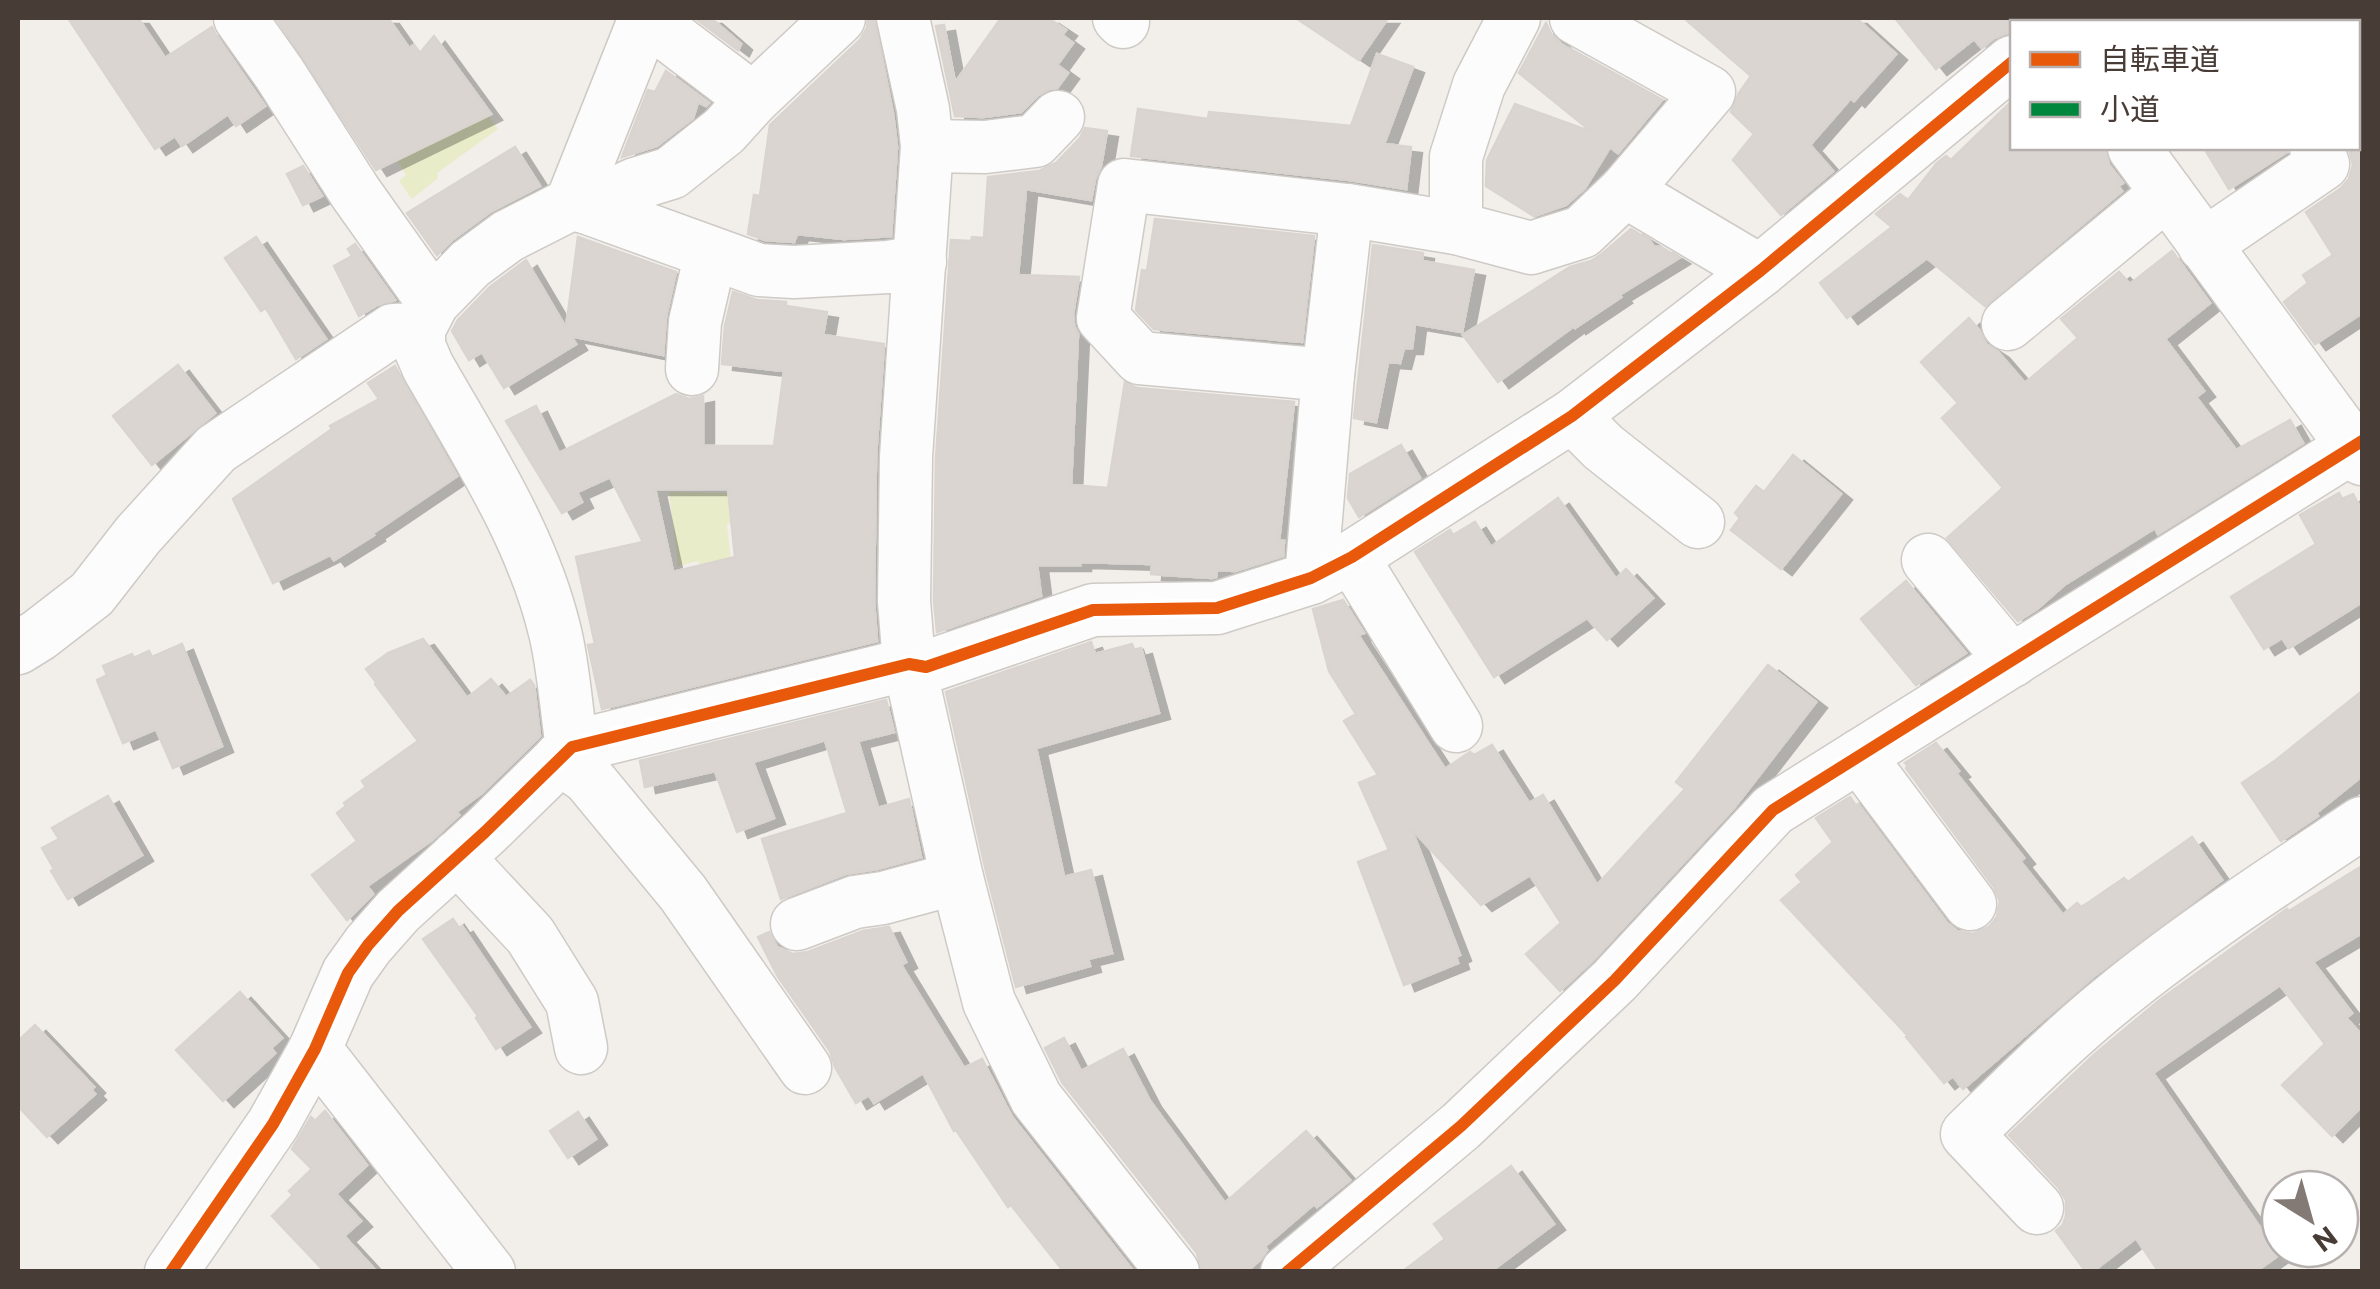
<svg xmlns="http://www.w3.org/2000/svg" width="2380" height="1289" font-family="Commissioner,'Noto Sans JP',sans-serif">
<defs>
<filter id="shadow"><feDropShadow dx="11" dy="6" stdDeviation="0" flood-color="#0004"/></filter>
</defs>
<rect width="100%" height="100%" fill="#f2eeea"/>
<g fill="#e9ecc9">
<path d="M476 98 498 129 437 173 438 178 412 199 399 181 406 175 392 151Z"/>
<path d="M669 492 746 493V520L727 524 732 572 704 581 698 561 678 566Z"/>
</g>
<g fill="#dad5d1" stroke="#dad4d0" stroke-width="2.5" fill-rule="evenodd" filter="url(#shadow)">
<path d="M68 18H138L165 58 212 27 216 35 265 106 236 126 228 114 182 146 175 136 155 149Z"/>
<path d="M276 18H388L409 48 414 45 420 53 434 36 491 114 376 170Z"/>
<path d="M695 18H711L741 44 738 50Z"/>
<path d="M868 18H874L893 114 897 147 891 236 844 239 797 234 794 242 765 240 748 234 754 195 760 196 770 125 860 40 867 28Z"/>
<path d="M1001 18H1048L1066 30 1062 35 1073 43 1057 65 1068 73 1057 88 1049 89 1037 96 1021 112 983 117 955 116 936 26 944 25 955 83Z"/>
<path d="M1296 18H1388L1359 60Z"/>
<path d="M1684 18H1856L1896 54 1854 101 1851 98 1810 145 1833 171 1781 215 1733 160 1754 134 1731 112 1739 93 1751 76Z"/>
<path d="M1895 18H2009L2012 33H2006L1994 38 1982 48 1974 39 1936 69Z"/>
<path d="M1546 23 1551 34 1561 44 1662 100 1618 153 1610 147 1585 188 1566 205 1534 216 1486 186 1487 160 1515 104 1592 132 1519 73Z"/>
<path d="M1377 54 1413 67 1384 144 1411 147 1406 189 1350 180 1131 156 1138 109 1208 119 1209 112 1351 126Z"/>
<path d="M666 71 709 103 706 106 698 102 693 118 657 146 622 157 648 90 655 92Z"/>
<path d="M2012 101V148H2105L2109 165 2123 183 2118 186 2122 191 1985 306 1927 258 1847 318 1820 283 1892 227 1876 214 1900 194 1908 200 1937 163 1946 156 1951 160Z"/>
<path d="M1085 128 1107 131 1101 166 1095 179 1091 200 1026 189 1018 275 1079 277 1073 314 1074 326 1078 334 1071 485 1108 488 1125 382 1137 388 1294 402 1279 541H1284L1283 556 1235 571 1217 570 1216 577 1212 578 1151 574 1152 564 1080 562V565H1037L1041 596 937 632 934 600 936 458 951 240 971 241 972 237 984 238 988 177 1039 171 1056 163 1080 138Z"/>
<path d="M515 147 540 186 490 212 452 240 437 255 407 213Z"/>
<path d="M2204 148H2286L2287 152 2229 189Z"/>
<path d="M2349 148H2362V313L2315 344 2284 302 2308 283 2303 275 2333 255 2306 212 2340 189 2349 179 2353 165Z"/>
<path d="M303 166 322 196 303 205 287 174Z"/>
<path d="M1155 219 1314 236 1302 342 1154 329 1136 310 1142 270 1147 271Z"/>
<path d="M1631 229 1650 241 1654 247H1661L1679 258 1619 295 1621 297 1575 328 1574 326 1498 382 1463 335 1570 267 1591 261 1602 254Z"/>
<path d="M256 237 326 339 296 359 266 308 261 311 225 258Z"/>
<path d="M578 237 676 272 666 316 663 355 571 336 576 344 504 388 482 352 469 360 452 331 458 320 490 287 526 260 566 328Z"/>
<path d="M355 244 395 300 377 305 359 316 334 266 352 256 348 249Z"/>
<path d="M1373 245 1423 253 1422 261 1474 270 1462 332 1415 324 1412 348H1404L1400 363 1388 362 1376 422 1354 418Z"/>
<path d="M2172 251 2210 303 2165 339 2204 391 2196 397 2236 450 2290 420 2303 443 2158 534 2155 528 2064 585 2037 609 2018 621 1947 538 2003 488 1942 418 1958 403 1921 362 1969 318 1979 330 1986 344 1998 352 2025 383 2078 338 2061 319 2119 272 2130 284Z"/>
<path d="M733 292 757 300 786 302V306L827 312 823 335 884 344 876 456 874 601 877 641 602 709 588 645 595 644 576 557 643 542 610 477 577 492 582 502 562 513 506 421 536 406 559 453 676 394 689 399 703 396V446H774L784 371 722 364 725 326ZM655 489H728L735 557 673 572Z"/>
<path d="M178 365 215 413 152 465 113 416Z"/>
<path d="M395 366 457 476 373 533 374 535 334 560 330 555 273 583 233 499 332 429 330 426 379 399 368 383Z"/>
<path d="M1401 445 1420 478 1359 517 1348 498 1350 474Z"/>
<path d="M1793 455 1841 494 1781 569 1731 530 1740 518 1735 513 1756 486 1764 492Z"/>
<path d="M2339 493 2342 499 2353 494 2362 511V602L2289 648 2282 638 2264 649 2231 597 2316 544 2300 515Z"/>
<path d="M1558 498 1616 579 1626 569 1653 598 1607 640 1587 618 1494 677 1415 552 1450 530 1453 535 1475 522 1491 547Z"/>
<path d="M1906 581 1966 653 1916 685 1861 619Z"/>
<path d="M1343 600 1364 633 1358 635 1445 769 1470 752 1474 755 1492 745 1529 803 1543 795 1597 885 1685 789 1676 782 1768 665 1816 702 1734 808 1594 959 1560 991 1526 954 1561 923 1530 875 1481 905 1411 828 1460 955 1456 957 1458 963 1404 985 1358 862 1389 850 1359 783 1378 775 1344 721 1356 714 1329 671 1313 609Z"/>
<path d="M423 639 467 698 491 679 506 697 530 680 534 685 540 736 482 793 456 812 459 815 432 840 367 886 373 894 347 920 312 875 357 841 337 813 346 806 344 803 366 787 362 781 418 741 375 684 376 682 366 669 388 653Z"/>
<path d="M1091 642 1095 654 1132 644 1134 650 1141 648 1159 713 1036 748 1064 877 1091 870 1112 953 1088 959 1090 966 1016 987 986 871 946 692Z"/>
<path d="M182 644 222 746 173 768 156 729 123 743 97 680 107 675 103 666 132 654 134 658 149 651 152 657Z"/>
<path d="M2362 691V776L2316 813 2318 816 2281 841 2242 783 2276 760Z"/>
<path d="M886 700 894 732 858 741 878 808 909 799 921 857 877 869 845 874 781 899 762 839 847 813 825 740 753 762 774 818 737 832 715 771 645 787 640 761Z"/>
<path d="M1936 743 1959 771 1956 773 2024 858 2020 861 2063 915 2077 903 2081 907 2089 902 2124 878 2128 882 2192 837 2222 880 2094 976 1963 1089 1953 1076 1944 1083 1906 1037 1908 1036 1781 900 1802 882 1796 875 1833 842 1816 818 1850 797 1856 806 1858 804 1947 923 1957 931 1973 934 1989 927 1997 917 2000 901 1994 887 1906 768 1908 766 1905 763Z"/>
<path d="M108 796 142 855 68 899 51 871 54 869 42 848 59 839 52 828Z"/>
<path d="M2362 866V933L2313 962 2352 1013 2346 1018 2362 1035V1106L2332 1136 2282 1085 2325 1044 2280 985 2153 1073 2279 1255 2255 1272H2159L2136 1238 2092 1272H2086L2056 1231 2063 1225 2066 1216V1200L2059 1188 2009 1135 2095 1054 2161 999 2287 909 2289 911Z"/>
<path d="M453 919 459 928 462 926 530 1027 496 1049 476 1018 478 1016 423 939Z"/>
<path d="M889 927 906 962 901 965 964 1068 982 1059 1012 1117 1134 1272H1064L1011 1205 1008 1207 956 1130 954 1131 923 1073 874 1103 869 1095 856 1103 835 1067 830 1051 777 975 758 937 769 932 777 947 793 954 808 952 863 931Z"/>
<path d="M240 992 282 1038 271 1048 275 1053 223 1101 176 1050Z"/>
<path d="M35 1025 94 1087 91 1090 95 1094 47 1137 18 1106V1041Z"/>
<path d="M1064 1038 1081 1071 1123 1049 1150 1101 1225 1203 1306 1131 1350 1180 1317 1207 1314 1204 1265 1246 1267 1250 1260 1260 1246 1272H1202L1197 1253 1062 1082 1045 1048Z"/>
<path d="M325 1111 367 1165 336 1194 361 1221 344 1236 377 1272H325L272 1216 293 1195 289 1191 312 1169 292 1149 311 1117 315 1121Z"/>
<path d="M578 1112 596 1139 568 1158 550 1131Z"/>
<path d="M1511 1166 1554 1224 1490 1272H1402L1445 1239 1434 1224Z"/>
</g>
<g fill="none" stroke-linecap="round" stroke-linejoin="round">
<g stroke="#cecac6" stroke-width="55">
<g id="minor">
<path d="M240 18 279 73 355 192 433 302"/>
<path d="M646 18 753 99"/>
<path d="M903 18 923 109 927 146 906 457 904 601 909 664 957 878 989 1002 1036 1098 1173 1272"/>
<path d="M1119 18 1123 22"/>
<path d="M1576 18 1709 92 1625 191"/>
<path d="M2038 18 2042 22"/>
<path d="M2238 18 2242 22"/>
<path d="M927 146 985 147 1035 141 1058 117"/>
<path d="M2134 148 2362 459"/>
<path d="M571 204 645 18"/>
<path d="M585 207 759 270 794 272 888 267 920 262"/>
<path d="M1456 228V157L1479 85 1514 18"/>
<path d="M2204 245 2323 164 2316 148"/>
<path d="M2008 324 2167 193"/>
<path d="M692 369 695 322 711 253"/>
<path d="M1328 375 1140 358 1103 318 1124 185 1347 210"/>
<path d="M1572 416 1603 447 1698 522"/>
<path d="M1352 557 1456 726"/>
<path d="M1928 560 2012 661"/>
<path d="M1311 578 1328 375 1347 210 1456 228 1531 248 1582 232 1625 191 1760 271"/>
<path d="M18 648 39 635 92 594 138 535 216 449 393 330 419 329"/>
<path d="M572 747C566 709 564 669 555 632 532 536 476 451 428 367L419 346V329L433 302 470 264 508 236 571 204 585 207 635 184 671 173 724 131 753 99 839 18"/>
<path d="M1859 756 1970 904"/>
<path d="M560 758 588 778 683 893 805 1068"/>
<path d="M457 857 530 935 572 1002 581 1048"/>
<path d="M797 924 855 902 883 898 957 878"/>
<path d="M315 1049 489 1272"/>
<path d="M2037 1208 1967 1134C2015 1088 2061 1041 2113 999 2191 935 2278 879 2362 823"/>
<path d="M171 1272 273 1124 315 1049 348 973 368 945 398 911 485 832 572 747 909 664 926 667 1093 610 1217 608 1311 578 1352 557 1572 416 1760 271 2012 62"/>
<path d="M1287 1272 1461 1126 1615 980 1773 810 2362 441"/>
</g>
</g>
<use href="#minor" stroke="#fdfcfc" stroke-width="52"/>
<path stroke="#00873e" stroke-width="10" stroke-dasharray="20 10" stroke-linecap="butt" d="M2041 21 2046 18"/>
<g stroke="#fff" stroke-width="19">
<g id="cycleway">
<path d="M171 1272 273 1124 315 1049 348 973 368 945 398 911 485 832 572 747 909 664 926 667 1093 610 1217 608 1311 578 1352 557 1572 416 1760 271 2012 62"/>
<path d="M1287 1272 1461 1126 1615 980 1773 810 2362 441"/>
</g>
</g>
<use href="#cycleway" stroke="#e8590c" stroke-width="12"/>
</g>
<rect width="2380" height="1289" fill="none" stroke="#483c36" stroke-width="40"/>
<rect x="2010" y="20" width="350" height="130" fill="#ffffff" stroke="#b6b1af" stroke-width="2.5"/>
<rect x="2030" y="52" width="50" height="15" fill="#e8590c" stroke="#b6b1af" stroke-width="2.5"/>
<text x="2100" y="70" font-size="30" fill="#483c36">自転車道</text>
<rect x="2030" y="102" width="50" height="15" fill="#00873e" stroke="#b6b1af" stroke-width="2.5"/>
<text x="2100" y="120" font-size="30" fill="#483c36">小道</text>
<g transform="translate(2310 1219) rotate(143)"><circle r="48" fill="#ffffff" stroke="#b6b1af" stroke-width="2.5"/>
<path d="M0-8L18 38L0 25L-18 38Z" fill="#847a75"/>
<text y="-15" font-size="28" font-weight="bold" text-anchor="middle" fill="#483c36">N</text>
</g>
</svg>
